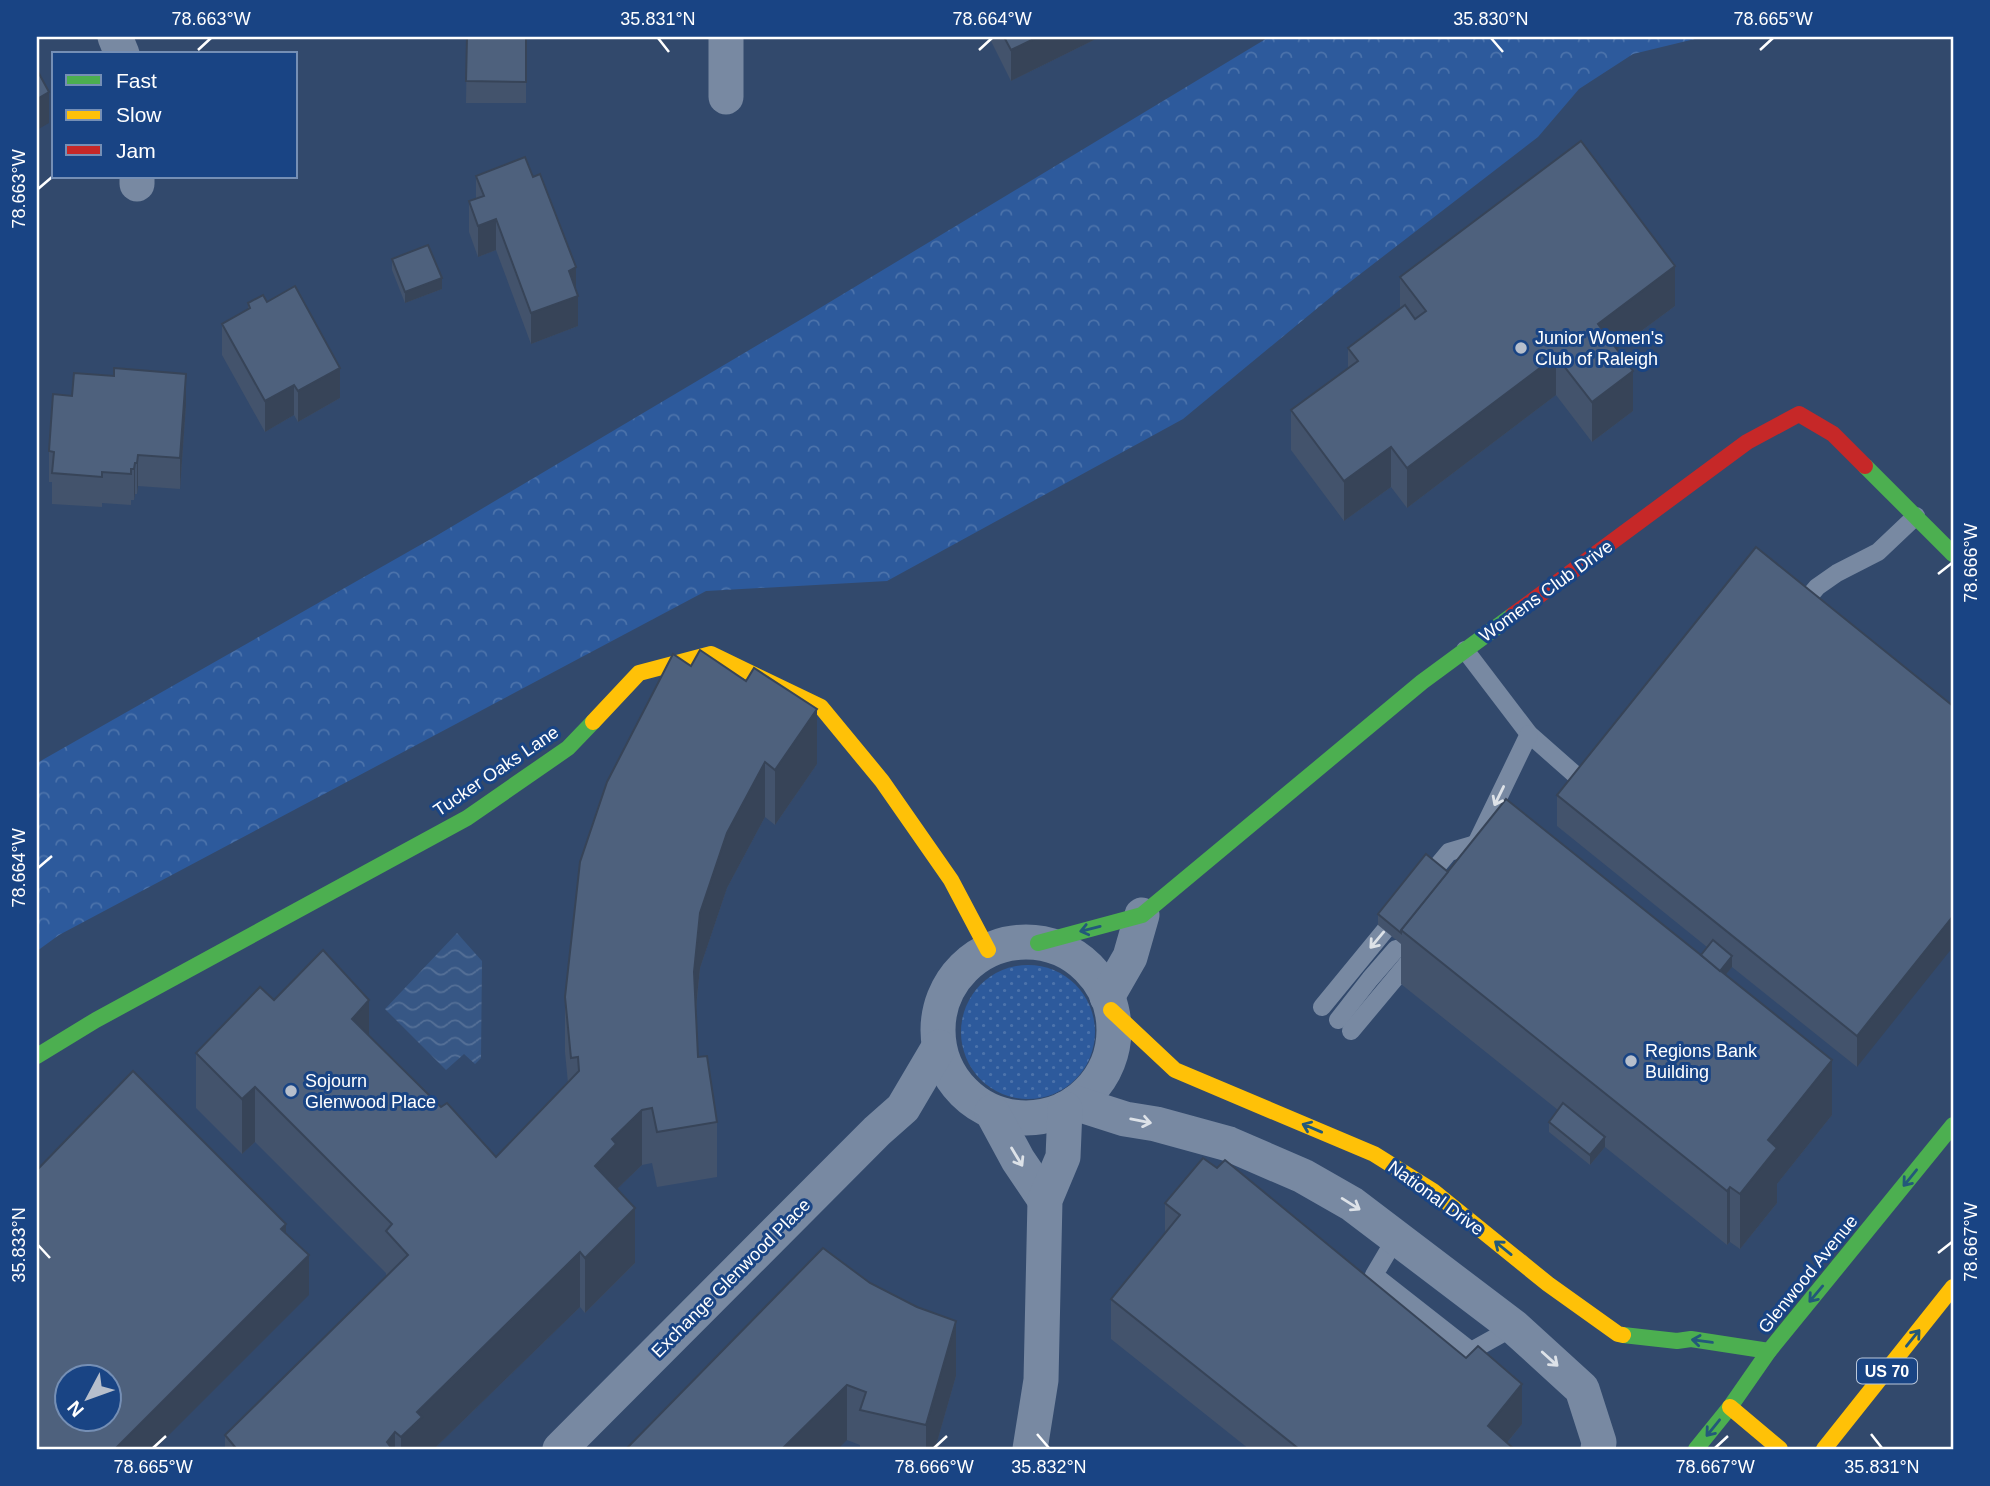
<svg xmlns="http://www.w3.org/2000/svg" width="1990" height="1486" font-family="Helvetica,sans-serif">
<defs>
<pattern id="grass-dots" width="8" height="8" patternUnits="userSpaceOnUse" patternTransform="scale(1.75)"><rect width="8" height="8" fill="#2d5a9c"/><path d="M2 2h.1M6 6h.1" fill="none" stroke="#4c73ab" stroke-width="1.8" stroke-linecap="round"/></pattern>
<pattern id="forest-crowns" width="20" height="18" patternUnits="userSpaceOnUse" patternTransform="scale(1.75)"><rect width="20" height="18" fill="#2d5a9c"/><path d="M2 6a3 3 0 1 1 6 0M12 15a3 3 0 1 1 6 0" fill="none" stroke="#4c73ab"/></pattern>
<pattern id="water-waves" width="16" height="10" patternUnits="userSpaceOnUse" patternTransform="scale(1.75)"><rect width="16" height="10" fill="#375785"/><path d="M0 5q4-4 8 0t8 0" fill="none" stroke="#557097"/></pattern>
</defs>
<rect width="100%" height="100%" fill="#32496c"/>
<circle fill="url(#grass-dots)" cx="1028" cy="1032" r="67"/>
<path fill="url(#forest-crowns)" d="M1269 37H1703L1633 54 1579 89 1538 137 1337 292 1183 419 887 581 706 591 59 935 37 951V763L436 536 805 317Z"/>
<path fill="url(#water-waves)" d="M457 933 482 961 481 1058 475 1064 464 1054 446 1070 385 1009Z"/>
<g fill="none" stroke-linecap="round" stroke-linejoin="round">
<g stroke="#7889a2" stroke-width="18">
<path d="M1797 611 1817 587 1837 573 1878 552 1916 516"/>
<path d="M1465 650 1529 734 1588 786"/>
<path d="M1474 848 1529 734"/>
<path d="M1424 882 1449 852 1476 844"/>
<path d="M1322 1007 1400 912"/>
<path d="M1338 1020 1370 979 1396 949"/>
<path d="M1351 1031 1417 952"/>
<path d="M1397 1236 1374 1275 1471 1351 1514 1327"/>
</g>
<g stroke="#7889a2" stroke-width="35">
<path d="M115 37 122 54"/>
<path d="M726 97V37"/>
<path d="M137 184V177"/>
<circle cx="1026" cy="1030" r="88"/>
<path d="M1107 997 1130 957 1142 915"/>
<path d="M1075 1103 1125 1119 1156 1124 1229 1144 1303 1176 1352 1204 1514 1327 1582 1389 1599 1442 1598 1449"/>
<path d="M992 1112 1018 1160 1045 1200"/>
<path d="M560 1449 877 1131 903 1108 939 1047"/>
<path d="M1030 1449 1041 1380 1045 1200 1063 1157 1065 1109"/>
</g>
<g stroke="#4caf50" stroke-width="16">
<path d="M1865 466 1953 554"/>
<path d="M1038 943 1142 915 1422 682 1513 615"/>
<path d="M37 1056 96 1020 467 818 568 748 593 722"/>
<path d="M1623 1335 1677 1341 1691 1339 1769 1351"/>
<path d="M1696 1449 1730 1407 1769 1351 1953 1125"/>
</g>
<g stroke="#ffc107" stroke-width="16">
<path d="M593 722 639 673 711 654 821 707 882 781 951 880 988 950"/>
<path d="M1111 1010 1175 1070 1374 1154 1433 1191 1548 1284 1618 1334 1623 1335"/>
<path d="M1730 1407 1780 1449"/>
<path d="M1824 1449 1953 1287"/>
</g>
<path stroke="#c62828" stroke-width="16" d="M1513 615 1747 442 1799 414 1833 434 1865 466"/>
</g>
<g fill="#43536c">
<path d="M467 37H526V103H466Z"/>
<path d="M989 37H1098V38L1011 81Z"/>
<path d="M476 176 576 291 578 326 531 344 496 250 478 257 469 232V201L476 199Z"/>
<path d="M392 259 442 289 405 303 392 270Z"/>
<path d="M1400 277 1675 306 1617 349 1633 411 1592 442 1556 395 1407 508 1391 487 1344 521 1291 450V410L1348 368V348L1400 309Z"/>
<path d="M267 302 340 398 298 422 294 415 265 432 222 355V324L248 310V303Z"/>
<path d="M186 405 180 489 138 486 137 494H135L134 500H131V505L102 503V507L52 504V482H49V451Z"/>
<path d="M673 654 817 764 775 825 765 817 727 888 700 968 696 1011 698 1057 717 1122V1177L657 1187 652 1163 642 1165 617 1189 635 1263 585 1313 580 1307 434 1449H225V1435L386 1277V1273L255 1142 242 1154 196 1108V1053L274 1000 369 1035 441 1107 496 1157 568 1083 565 1052V997Z"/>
<path d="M1953 706 1857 1067 1732 967 1725 975 1832 1115 1777 1184V1203L1740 1249 1730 1242 1727 1245 1605 1147 1590 1165 1549 1132V1122L1558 1110 1401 984V944L1378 925V914L1448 872 1701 955 1707 947 1557 826V795Z"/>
<path d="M1165 1203 1522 1424 1507 1443 1514 1449H1249L1111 1339V1299L1165 1233Z"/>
<path d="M823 1248 956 1376 935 1449H860V1445L847 1440Z"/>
</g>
<g fill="#374458">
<path d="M1038 37H1098V38L1011 81V50Z"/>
<path d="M49 92V123L37 130V99Z"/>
<path d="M496 219V250L478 257V226Z"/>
<path d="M1675 266V306L1598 363V324Z"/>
<path d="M576 267V296H578V326L531 344V313L569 271Z"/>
<path d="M442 278V289L405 303V292Z"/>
<path d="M1556 356V395L1407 508V468Z"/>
<path d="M340 368V398L298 422V391Z"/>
<path d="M1633 371V411L1592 442V402Z"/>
<path d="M186 374V405L180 489V458Z"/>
<path d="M294 385V415L265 432V401Z"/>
<path d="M1391 447V487L1344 521V481Z"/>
<path d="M138 455V486L137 494V463Z"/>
<path d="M135 463V494L134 500V469Z"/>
<path d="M817 709V764L775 825V770Z"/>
<path d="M765 762V817L727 888 700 968 694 1027V972L700 913 727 833Z"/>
<path d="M1953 916V947L1857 1067V1036Z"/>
<path d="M1732 956V967L1698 1008V998Z"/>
<path d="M369 1000V1055L352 1019Z"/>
<path d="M1832 1060V1115L1777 1184V1203L1740 1249V1194L1768 1140Z"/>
<path d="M255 1087V1142L242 1154V1099Z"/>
<path d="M642 1110V1165L616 1190 595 1166 612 1139Z"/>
<path d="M1605 1137V1147L1590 1165V1155Z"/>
<path d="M1730 1187V1242L1727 1245V1191Z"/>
<path d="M635 1208V1263L585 1313V1258Z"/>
<path d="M286 1224V1264L281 1229Z"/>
<path d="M580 1252V1307L434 1449H401V1437L417 1412Z"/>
<path d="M309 1255V1295L155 1449H115Z"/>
<path d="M956 1321V1376L935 1449H926V1425Z"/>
<path d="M1522 1384V1424L1502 1449 1488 1426Z"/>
<path d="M847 1385V1440L838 1449H782Z"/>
<path d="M395 1432V1449H387V1442Z"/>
</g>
<g fill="#4e617d" stroke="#374458" stroke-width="2" fill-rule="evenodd">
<path d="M467 37H526V82L466 81Z"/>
<path d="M1004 37H1038L1011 50Z"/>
<path d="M37 70 49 92 37 99Z"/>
<path d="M1581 141 1675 266 1598 324 1633 371 1592 402 1556 356 1407 468 1391 447 1344 481 1291 410 1358 361 1348 348 1405 305 1415 319 1426 311 1400 277Z"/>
<path d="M525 157 533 177 540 174 576 267 569 271 578 296 531 313 496 219 478 226 469 201 484 196 476 176Z"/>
<path d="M428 245 442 278 405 292 392 259Z"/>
<path d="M295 286 340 368 298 391 294 385 265 401 222 324 250 308 248 303 263 295 267 302Z"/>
<path d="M114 368 186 374 180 458 138 455 137 463H135L134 469H131V474L102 472V477L52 473 54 452 49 451 53 394 72 396 74 373 114 376Z"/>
<path d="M1756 547 1953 706V916L1857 1036 1557 795Z"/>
<path d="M700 650 746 681 754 668 817 709 775 770 765 762 727 833 700 913 694 972 698 1057 707 1056 717 1122 657 1132 652 1108 642 1110 612 1139 616 1144 595 1166 635 1208 585 1258 580 1252 417 1412 422 1417 401 1437 395 1432 387 1442 392 1449H233L235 1447 225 1435 408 1255 386 1231 392 1224 255 1087 242 1099 196 1053 260 987 274 1000 323 950 369 1000 352 1019 441 1107 447 1103 496 1157 579 1071 578 1057 571 1058 565 997 580 862 607 782 673 654 691 666Z"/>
<path d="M1506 799 1832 1060 1768 1140 1777 1148 1740 1194 1730 1187 1727 1191 1401 930Z"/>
<path d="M1426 854 1448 872 1401 930V933L1378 914Z"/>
<path d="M1713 940 1732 956 1720 971 1701 955Z"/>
<path d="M133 1071 286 1224 281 1229 309 1255 115 1449H37V1170ZM66 1377H108V1419H66Z"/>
<path d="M1563 1103 1605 1137 1590 1155 1549 1122Z"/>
<path d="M1203 1158 1217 1168 1225 1160 1466 1358 1478 1346 1522 1384 1488 1426 1514 1449H1299L1111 1299 1180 1215 1165 1203Z"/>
<path d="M823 1248 870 1283 917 1307 956 1321 926 1425 860 1410 866 1392 847 1385 782 1449H626Z"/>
</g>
<defs><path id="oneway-shaft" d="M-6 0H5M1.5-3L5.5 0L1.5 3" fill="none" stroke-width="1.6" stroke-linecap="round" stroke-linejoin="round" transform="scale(1.75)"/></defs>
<g stroke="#dde2e8">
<use href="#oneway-shaft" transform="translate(1499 796) rotate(116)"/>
<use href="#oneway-shaft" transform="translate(1377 940) rotate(130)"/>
<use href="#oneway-shaft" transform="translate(1141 1121) rotate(11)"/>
<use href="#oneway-shaft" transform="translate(1017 1157) rotate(59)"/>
<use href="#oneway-shaft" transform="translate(1351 1204) rotate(32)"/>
<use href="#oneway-shaft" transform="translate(1550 1359) rotate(42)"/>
</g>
<g stroke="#23597a">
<use href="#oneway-shaft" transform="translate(1090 929) rotate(166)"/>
<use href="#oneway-shaft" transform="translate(1312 1128) rotate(-157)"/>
<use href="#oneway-shaft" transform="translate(1910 1178) rotate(129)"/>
<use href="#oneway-shaft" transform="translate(1503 1248) rotate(-141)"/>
<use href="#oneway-shaft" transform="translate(1816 1294) rotate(130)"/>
<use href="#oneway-shaft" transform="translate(1913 1338) rotate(-51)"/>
<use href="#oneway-shaft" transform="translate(1702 1341) rotate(-172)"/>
<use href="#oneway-shaft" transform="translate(1713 1428) rotate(129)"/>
</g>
<path fill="none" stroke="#fff" stroke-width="2.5" d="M658 38 669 52M1491 38 1503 52M198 50 211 38M979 50 992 38M1760 50 1773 38M38 189 52 177M1938 574 1952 563M38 868 52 856M38 1245 50 1258M1938 1253 1952 1242M1037 1434 1049 1448M1871 1434 1882 1448M153 1448 166 1436M934 1448 947 1436M1715 1448 1728 1436"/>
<g fill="#b7bfcc" stroke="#194484" stroke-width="2.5">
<circle cx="1521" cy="348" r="7"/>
<circle cx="1631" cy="1061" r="7"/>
<circle cx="291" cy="1091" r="7"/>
</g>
<g text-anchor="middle" stroke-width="6" stroke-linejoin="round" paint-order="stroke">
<rect fill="#194484" stroke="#bac7da" stroke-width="2" x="1857" y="1358.5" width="60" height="25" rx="5"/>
<g font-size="16" font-weight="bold" fill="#fff">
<text x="1887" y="1377">US 70</text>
</g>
<g font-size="18" fill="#fff" stroke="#194484" text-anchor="start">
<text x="1535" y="344">Junior Women's<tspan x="1535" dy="21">Club of Raleigh</tspan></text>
<text x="1645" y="1057">Regions Bank<tspan x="1645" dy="21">Building</tspan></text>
<text x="305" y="1087">Sojourn<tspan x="305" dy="21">Glenwood Place</tspan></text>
</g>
<g font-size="18" fill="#fff" stroke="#194484">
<text transform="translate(1546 591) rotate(-36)" y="6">Womens Club Drive</text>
<text transform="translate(496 771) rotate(-34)" y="6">Tucker Oaks Lane</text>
<text transform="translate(1436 1198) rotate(36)" y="6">National Drive</text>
<text transform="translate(1808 1274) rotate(-51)" y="6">Glenwood Avenue</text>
<text transform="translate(731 1278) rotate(-45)" y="6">Exchange Glenwood Place</text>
</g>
</g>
<rect width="1990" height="1486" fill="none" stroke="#194484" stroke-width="77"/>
<rect x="52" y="52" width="245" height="126" fill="#194484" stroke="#758fb5" stroke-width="2"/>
<rect x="66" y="75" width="35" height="10" fill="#4caf50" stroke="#758fb5" stroke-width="2"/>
<text x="116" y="88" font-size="21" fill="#ffffff">Fast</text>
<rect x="66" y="110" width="35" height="10" fill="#ffc107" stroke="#758fb5" stroke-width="2"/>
<text x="116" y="122" font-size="21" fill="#ffffff">Slow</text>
<rect x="66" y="145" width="35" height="10" fill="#c62828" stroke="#758fb5" stroke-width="2"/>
<text x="116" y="158" font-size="21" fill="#ffffff">Jam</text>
<g transform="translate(88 1398) rotate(229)"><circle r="33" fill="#194484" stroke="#758fb5" stroke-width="2"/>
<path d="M0-5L12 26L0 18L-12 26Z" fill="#b7bfcc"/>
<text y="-10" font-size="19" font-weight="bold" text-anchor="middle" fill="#ffffff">N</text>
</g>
<rect x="38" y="38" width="1914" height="1410" fill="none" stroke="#fff" stroke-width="2.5"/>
<g font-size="18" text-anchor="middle" fill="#fff">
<text x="211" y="25">78.663°W</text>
<text x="658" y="25">35.831°N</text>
<text x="992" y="25">78.664°W</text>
<text x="1491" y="25">35.830°N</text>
<text x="1773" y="25">78.665°W</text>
<text transform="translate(19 189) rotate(-90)" y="6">78.663°W</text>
<text transform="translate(1971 563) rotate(-90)" y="6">78.666°W</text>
<text transform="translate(19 868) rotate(-90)" y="6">78.664°W</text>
<text transform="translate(1971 1242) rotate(-90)" y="6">78.667°W</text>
<text transform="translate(19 1245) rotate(-90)" y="6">35.833°N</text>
<text x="153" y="1473">78.665°W</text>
<text x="934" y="1473">78.666°W</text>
<text x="1049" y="1473">35.832°N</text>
<text x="1715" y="1473">78.667°W</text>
<text x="1882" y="1473">35.831°N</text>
</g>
</svg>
